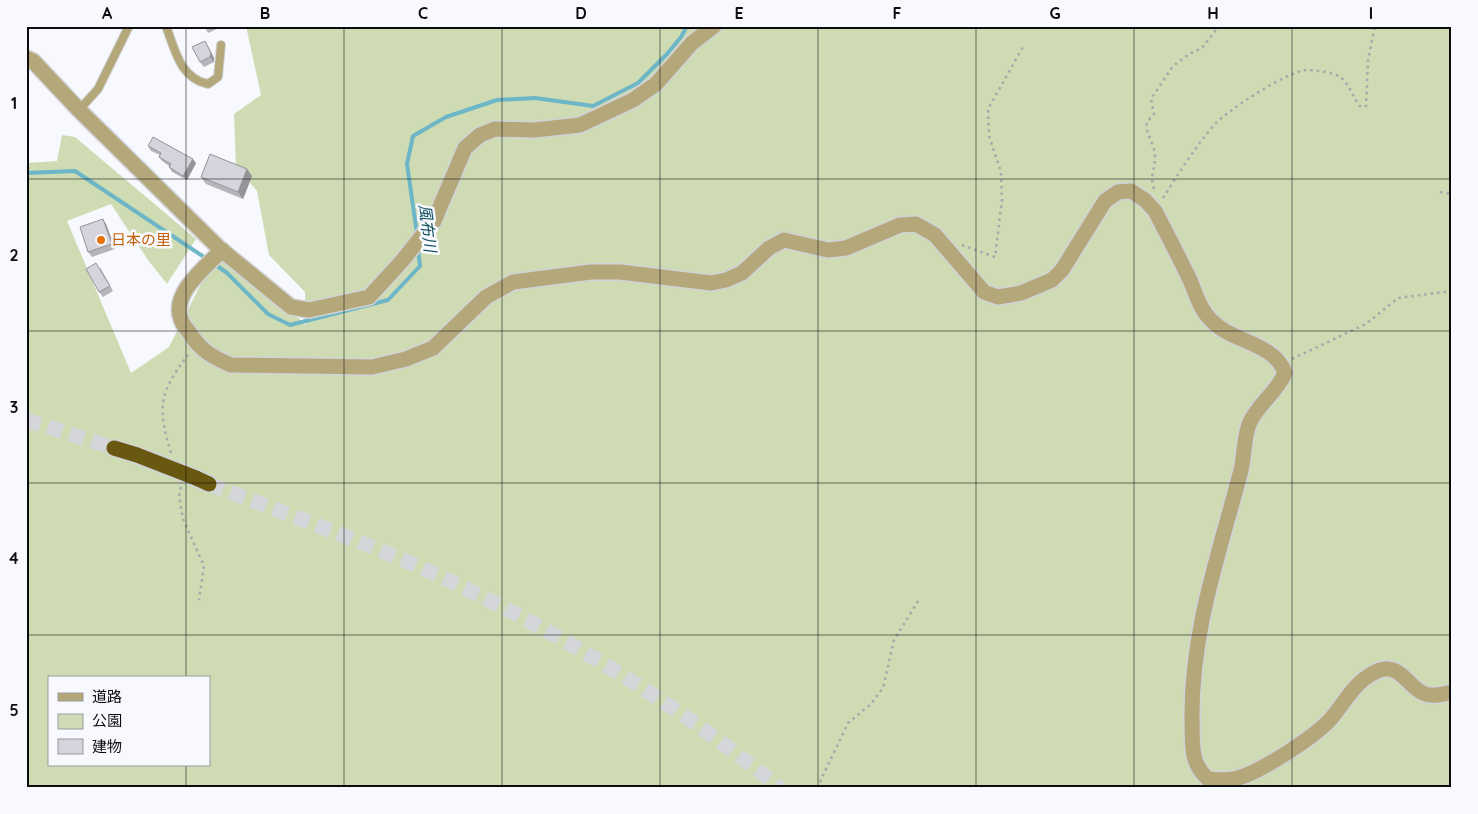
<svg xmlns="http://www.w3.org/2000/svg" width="1478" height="814" font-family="Quicksand,'Noto Sans JP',sans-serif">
<rect width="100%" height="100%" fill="#f8f9fe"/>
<path fill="#cedbb3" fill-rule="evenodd" d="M246 26H1452V788H26V163L57 161 62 135 75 137 196 239 167 284 148 260 111 204 67 221 131 373 169 347 219 248 306 325 305 292 269 255 257 191 236 167 234 114 261 95ZM49 678H209V765H49Z"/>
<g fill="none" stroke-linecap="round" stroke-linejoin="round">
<g stroke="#6cb6c7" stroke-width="4">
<path d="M26 173 75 171 207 259"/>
<path d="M417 234 407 164 413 136 446 117 497 100 535 98 593 106 638 83 667 54 681 37 687 26"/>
<path d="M213 263 227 273 268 314 290 325 388 300 420 266 418 249"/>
</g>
<g stroke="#d5d6da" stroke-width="15" stroke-dasharray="15 8" stroke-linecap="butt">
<path d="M26 420 114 448"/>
<path d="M209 484C291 516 375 545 454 583 569 638 681 707 780 788"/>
</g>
<g stroke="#d2d3d8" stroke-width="10">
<g id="service">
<path d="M166 26C175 50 180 78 208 84L218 77 221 45"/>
<path d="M79 110 98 89 129 26"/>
</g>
</g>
<g stroke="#d2d3d8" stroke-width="18">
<g id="minor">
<path d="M26 58 33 61 79 110 219 248 291 307 309 310 369 297 402 261 434 221 465 148 480 135 495 129 534 130 580 125 633 100 656 84 692 43 714 26"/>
<path d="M222 250C206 267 171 293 181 319 182 324 186 328 189 332 200 350 212 357 231 365L372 367 406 359 433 348 486 297 513 282 591 272H620L711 283 726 280 742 273 769 248 784 240 828 250 846 248 900 225 916 224 935 235 984 292 998 297 1021 293 1052 280 1062 270 1105 201 1118 192 1131 191 1145 200 1155 211C1167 234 1179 257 1190 280 1196 294 1200 310 1212 321 1233 343 1274 342 1285 373 1277 392 1259 403 1250 422 1243 437 1245 458 1240 474 1218 558 1191 632 1192 720 1193 743 1189 762 1208 779 1218 780 1228 781 1238 778 1262 771 1320 734 1334 715 1348 697 1358 678 1380 670 1400 663 1410 689 1425 694 1434 697 1444 694 1452 692"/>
</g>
</g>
<g stroke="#d2d3d8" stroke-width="18">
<g id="trunk">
<path d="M114 448 137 455"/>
<path d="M196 478 209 484"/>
</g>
</g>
<g stroke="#a7a8ac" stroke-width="2.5" stroke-dasharray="2.5 4" stroke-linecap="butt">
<path d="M1154 189C1149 174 1156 168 1155 154 1154 144 1145 133 1147 123 1148 120 1152 117 1154 114L1151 99 1173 66 1189 54 1202 48 1219 26"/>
<path d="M1440 192 1452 194"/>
<path d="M1163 198C1179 173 1195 147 1215 124 1228 110 1288 71 1306 70 1314 70 1333 72 1340 77 1351 85 1352 98 1361 107L1366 106 1368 60 1375 26"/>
<path d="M962 245 995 257 1002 200 1001 172 989 136 988 109 1024 45"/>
<path d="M1292 359 1366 324 1398 298 1452 291"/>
<path d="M171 453C157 407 159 393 188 355"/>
<path d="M181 487 179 496 183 519 204 566 199 600"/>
<path d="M817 788 848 723 870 705 883 688 894 640 920 598"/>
</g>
<use href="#service" stroke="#b4a87b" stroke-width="8"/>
<use href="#minor" stroke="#b4a87b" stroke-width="15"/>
<use href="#trunk" stroke="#695810" stroke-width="15"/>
<g stroke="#d2d3d8" stroke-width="18" stroke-linecap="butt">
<path id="trunk-bridge" d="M137 455 196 478"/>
</g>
<use href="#trunk-bridge" stroke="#695810" stroke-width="15"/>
</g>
<g fill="#b7b5bc">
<path d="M204 26H221L222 27 208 33Z"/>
<path d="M208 46 214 58V62L204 67 200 62Z"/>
<path d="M148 146 196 163 187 180 172 172 169 167V166L162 161 159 157 160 155 151 151Z"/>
<path d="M247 169 252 176 243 199 206 184 201 177Z"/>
<path d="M106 224 115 249 92 257 88 252Z"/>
<path d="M100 267 113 291 103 297 99 292Z"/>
</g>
<g fill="#959499">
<path d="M205 41 214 58V62L210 57Z"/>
<path d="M193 159 196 163 187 180 183 176Z"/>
<path d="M247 169 252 176 243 199 238 192Z"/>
<path d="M103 219 106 224 115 249 112 244Z"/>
</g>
<g fill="#d5d3db" stroke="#959499">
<path d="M205 41 211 53 210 57 200 62 192 47Z"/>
<path d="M153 137 193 159 183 176 169 167 171 164 159 157 161 153 148 146Z"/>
<path d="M210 154 247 169 238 192 201 177Z"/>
<path d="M103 219 112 244 88 252 80 227Z"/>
<path d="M96 263 110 286 99 292 86 269Z"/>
</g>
<path fill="none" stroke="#0d0d0f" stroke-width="1" stroke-opacity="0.55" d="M186 26V678M344 26V788M502 26V788M660 26V788M818 26V788M976 26V788M1134 26V788M1292 26V788M26 179H1452M26 331H1452M26 483H1452M26 635H1452M186 765V788"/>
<circle fill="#e8710a" stroke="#f8f9fe" stroke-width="2" cx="101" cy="240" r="5"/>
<g text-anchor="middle" stroke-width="5" stroke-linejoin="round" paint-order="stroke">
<g font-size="15" fill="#c56008" stroke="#f8f9fe" text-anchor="start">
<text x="111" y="245">日本の里</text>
</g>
<g font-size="16" font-style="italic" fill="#11525e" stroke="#f8f9fe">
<text transform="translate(428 228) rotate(83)" y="6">風布川</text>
</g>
</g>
<rect width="1478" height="814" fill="none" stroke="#f8f9fe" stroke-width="55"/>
<rect x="48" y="676" width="162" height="90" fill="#f8f9fe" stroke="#9a9b9e"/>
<rect x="58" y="693" width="25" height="8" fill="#b4a87b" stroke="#9a9b9e"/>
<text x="92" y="702" font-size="15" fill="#0d0d0f">道路</text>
<rect x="58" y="714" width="25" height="15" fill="#cedbb3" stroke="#9a9b9e"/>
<text x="92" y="726" font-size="15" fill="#0d0d0f">公園</text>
<rect x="58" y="739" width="25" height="15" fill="#d5d3db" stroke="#9a9b9e"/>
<text x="92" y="752" font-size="15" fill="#0d0d0f">建物</text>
<rect x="28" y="28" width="1422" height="758" fill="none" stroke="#0d0d0f" stroke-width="2"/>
<g font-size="16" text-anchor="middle" font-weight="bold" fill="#0d0d0f">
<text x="107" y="19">A</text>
<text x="265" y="19">B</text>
<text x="423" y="19">C</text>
<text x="581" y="19">D</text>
<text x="739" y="19">E</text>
<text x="897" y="19">F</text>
<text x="1055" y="19">G</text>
<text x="1213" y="19">H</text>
<text x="1371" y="19">I</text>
<text x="14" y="109">1</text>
<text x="14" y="261">2</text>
<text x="14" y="413">3</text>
<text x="14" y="564">4</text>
<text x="14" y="716">5</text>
</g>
</svg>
